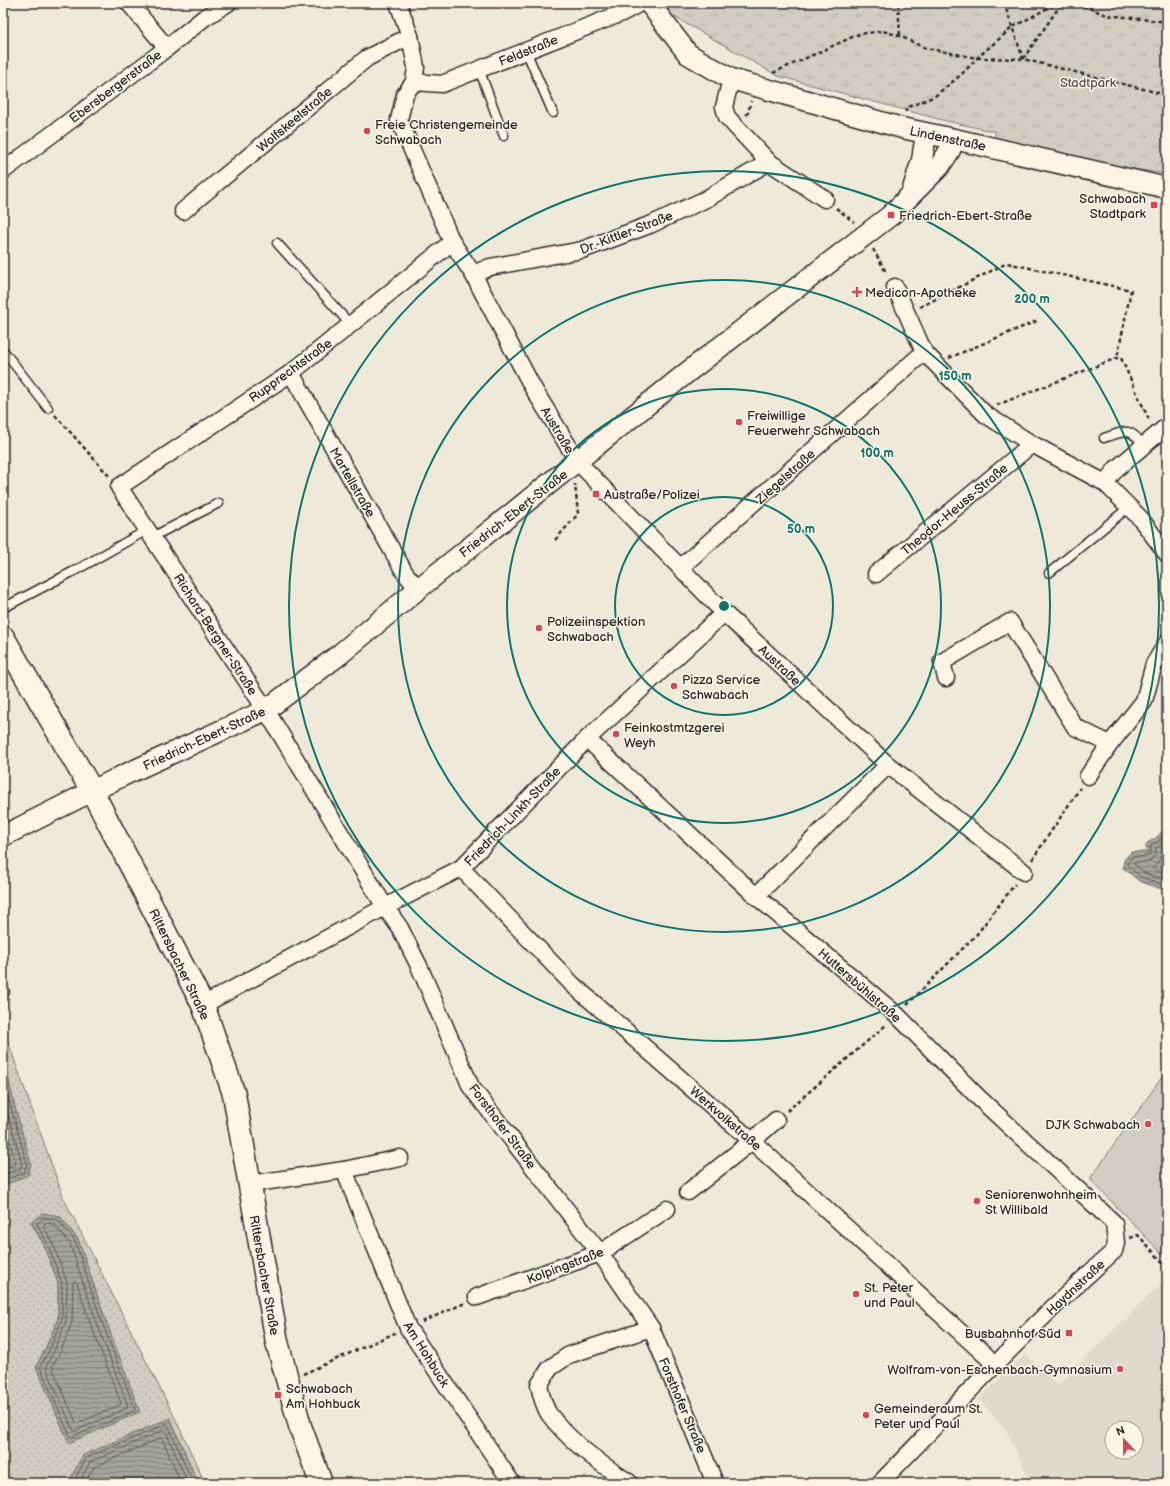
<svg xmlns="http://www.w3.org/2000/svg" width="1170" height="1486" font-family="'Balsamiq Sans',sans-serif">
<defs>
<pattern id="grass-dots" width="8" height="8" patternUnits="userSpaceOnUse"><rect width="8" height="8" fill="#d2cdc0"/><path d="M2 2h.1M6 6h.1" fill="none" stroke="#b4b0a5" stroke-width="1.8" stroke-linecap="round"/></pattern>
<pattern id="park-tufts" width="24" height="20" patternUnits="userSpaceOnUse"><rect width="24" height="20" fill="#d2cdc0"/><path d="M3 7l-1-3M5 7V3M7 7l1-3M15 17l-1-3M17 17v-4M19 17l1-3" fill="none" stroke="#b4b0a5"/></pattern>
<pattern id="water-rules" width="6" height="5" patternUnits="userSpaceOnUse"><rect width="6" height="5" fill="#a6a399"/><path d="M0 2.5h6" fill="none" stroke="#87857d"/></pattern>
</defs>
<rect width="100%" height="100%" fill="#efe9da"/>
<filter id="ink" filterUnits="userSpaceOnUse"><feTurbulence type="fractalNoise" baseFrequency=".025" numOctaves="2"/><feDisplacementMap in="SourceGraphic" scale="8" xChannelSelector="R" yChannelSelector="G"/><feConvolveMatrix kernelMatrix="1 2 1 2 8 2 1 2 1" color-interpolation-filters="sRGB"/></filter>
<g filter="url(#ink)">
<path fill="#e0dacc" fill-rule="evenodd" d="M1162 1283 1167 1288V1483H1031L1008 1433 979 1399 1025 1354 1058 1385ZM1112 1428H1136V1452H1112Z"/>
<path fill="url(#grass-dots)" stroke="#7e7c76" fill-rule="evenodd" d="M3 1028 64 1199 175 1418 205 1483H198L170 1418 71 1477 74 1483H3V1184L5 1185 14 1103 3 1056ZM31 1223 78 1239 104 1315 36 1367 47 1345 58 1318V1283L44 1245Z"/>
<path fill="url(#park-tufts)" stroke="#7e7c76" d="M663 3H1167V174L993 148 996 132 942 120 778 76 671 15Z"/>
<path fill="#d2cdc0" stroke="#7e7c76" d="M1167 1070V1259L1090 1179Z"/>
<g fill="url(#water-rules)" stroke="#75736d">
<path d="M1167 826V891L1139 881 1123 868 1124 860 1131 852H1147L1146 847 1147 843 1156 838Z"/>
<path d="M3 1056 14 1103 31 1164 28 1175 5 1185 3 1184Z"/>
<path d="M43 1213 60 1216 78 1239 104 1315 140 1412 69 1443 36 1367 47 1345 58 1318V1283L44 1245 31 1222Z"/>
<path d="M170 1418 198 1483H74L71 1477 83 1455Z"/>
</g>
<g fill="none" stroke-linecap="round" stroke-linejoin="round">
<g stroke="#5c5b57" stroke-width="1">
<path d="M1167 831 1159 841 1150 846 1151 852 1149 855 1140 857 1133 856 1128 862 1127 865 1141 877 1167 887"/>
<path d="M1167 839 1162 844 1156 848C1155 862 1148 863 1135 862L1134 864 1144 873 1167 881"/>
<path d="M1167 848 1162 852 1159 861 1152 868 1153 869 1167 875"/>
<path d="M3 1074 10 1104 27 1164 24 1173 3 1180"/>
<path d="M3 1096 22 1164 20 1169 3 1175"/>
<path d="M3 1119 16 1163 14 1165 3 1169"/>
<path d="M44 1218 58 1220 75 1241 100 1317 135 1409 134 1411 72 1437 70 1436 40 1367 51 1347 62 1319V1283L47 1243 37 1224Z"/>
<path d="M46 1223 55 1225 70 1244 95 1318 128 1406 127 1408 75 1431 73 1430 46 1367 55 1349 66 1321 67 1283 52 1241 43 1226Z"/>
<path d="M75 1281 77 1283 89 1320 121 1403 120 1405 78 1423 76 1422 52 1367 61 1351 72 1322 73 1283Z"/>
<path d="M77 1483 76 1477 86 1458 167 1424 168 1425 193 1483"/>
<path d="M83 1483 82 1477 90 1462 164 1430 166 1432 188 1483"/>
<path d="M89 1483 88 1477 94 1467 161 1438 163 1440 181 1483"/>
</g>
<g stroke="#2b2b2b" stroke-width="11">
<g id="service">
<path d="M526 51 553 113"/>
<path d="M479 69 504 136"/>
<path d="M277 243 350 324"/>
<path d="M3 350 48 408"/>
<path d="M1104 438C1126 431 1129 426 1144 446"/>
<path d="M152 537 219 503"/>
<path d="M1049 573 1129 507"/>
<path d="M3 608 78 569 147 530"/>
<path d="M3 987 5 992"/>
<path d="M887 1476 895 1483"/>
</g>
</g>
<g stroke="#2b2b2b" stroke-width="19">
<g id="minor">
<path d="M129 3 167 48"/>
<path d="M398 3 410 36 416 67 414 82 405 94 399 120 452 242 473 274 533 388 578 462 724 613 888 765 1024 872"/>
<path d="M731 79 724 107 727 117 769 162 825 199"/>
<path d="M414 82 442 84 622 13 640 3"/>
<path d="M3 171 167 48 204 18 228 3"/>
<path d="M183 211 367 58 410 36"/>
<path d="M452 242 291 373 119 487 266 710 385 907 400 928 419 966 471 1087 600 1253 651 1328 715 1483"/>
<path d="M473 274 490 267 582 250 652 224 706 199 769 162"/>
<path d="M895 287 924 352 986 415 1032 444 1105 483 1140 518 1167 554"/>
<path d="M291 373 405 573 418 589"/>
<path d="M1105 483 1116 469 1167 426"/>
<path d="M681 567 924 352"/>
<path d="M876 574 1032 444"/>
<path d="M946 678 942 662 1010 622 1075 727 1110 744"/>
<path d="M587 739 756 896 897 1015 979 1098 1114 1223 1116 1243 1114 1251C1032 1324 957 1404 880 1483"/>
<path d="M1088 776 1110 744 1144 701 1154 664 1167 643"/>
<path d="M461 868 573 985 752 1141 995 1364"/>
<path d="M756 896 888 765"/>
<path d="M203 1005 385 907 461 868 587 739 724 613"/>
<path d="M344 1170 400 1158"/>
<path d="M249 1184 344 1170 408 1328 512 1483"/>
<path d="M688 1192 752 1141 776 1120"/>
<path d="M477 1297 600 1253 667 1209"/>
<path d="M630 1483C603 1466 568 1440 549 1414 544 1406 541 1395 539 1385L550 1368 569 1355 651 1328"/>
</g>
</g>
<g stroke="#2b2b2b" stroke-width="23">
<g id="tertiary">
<path d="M649 3 688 54 731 79 902 128 954 139 1167 188"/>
<path d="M912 192 922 160 926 134"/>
<path d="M3 836 122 776 266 710 339 655 418 589 689 371 891 215 939 167 950 150 954 139"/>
</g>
</g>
<g stroke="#2b2b2b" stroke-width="25">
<path id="secondary" d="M3 637 92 791 203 1005 234 1094 277 1342 300 1426 321 1483"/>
</g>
<g stroke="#2b2b2b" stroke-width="2.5" stroke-dasharray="4 3" stroke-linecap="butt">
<path d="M898 3 900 36"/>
<path d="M1004 3 1023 58"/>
<path d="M1076 3 1107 15 1167 22"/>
<path d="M1023 59 1062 3"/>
<path d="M773 73 859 34 883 31 900 36 925 48 977 58 1023 59 1167 95"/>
<path d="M906 112V108L935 96 962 74 977 58 1013 27 1057 3"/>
<path d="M746 115 748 113 751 101"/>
<path d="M836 208 854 222"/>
<path d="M873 249 887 274"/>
<path d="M920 307 1007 263 1131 290 1117 358"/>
<path d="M949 358 1039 320"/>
<path d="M997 405 1117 358H1121L1150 422"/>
<path d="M55 415 110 477"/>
<path d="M555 540 578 514 575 484"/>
<path d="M1032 860 1080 788"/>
<path d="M907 1005 977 934 1015 884"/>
<path d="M787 1111 886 1025"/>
<path d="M1130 1238 1138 1235 1167 1267"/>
<path d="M422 1322 465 1303"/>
<path d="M303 1374 395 1333"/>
</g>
<use href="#service" stroke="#fcf5e5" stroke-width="8"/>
<use href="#minor" stroke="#fcf5e5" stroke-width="16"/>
<use href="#tertiary" stroke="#fcf5e5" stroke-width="20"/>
<use href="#secondary" stroke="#fcf5e5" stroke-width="22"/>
</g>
</g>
<g fill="none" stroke="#0f766e" stroke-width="2">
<circle cx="724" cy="606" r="109"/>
<circle cx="724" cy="606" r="217"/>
<circle cx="724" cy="606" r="326"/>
<circle cx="724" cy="606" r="435"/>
</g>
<g fill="#d1495b" stroke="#fcf5e5" stroke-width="1.5">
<circle cx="367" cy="131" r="4"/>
<rect x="1150" y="201" width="8" height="8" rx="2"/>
<rect x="887" y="211" width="8" height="8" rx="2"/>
<path d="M855 286h4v4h4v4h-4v4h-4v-4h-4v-4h4z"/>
<circle cx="739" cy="422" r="4"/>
<rect x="592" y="490" width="8" height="8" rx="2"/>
<circle cx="539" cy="628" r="4"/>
<circle cx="674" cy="686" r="4"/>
<circle cx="616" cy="734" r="4"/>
<circle cx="1148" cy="1124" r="4"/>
<circle cx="977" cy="1201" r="4"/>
<circle cx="856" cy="1294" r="4"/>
<rect x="1065" y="1329" width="8" height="8" rx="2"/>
<circle cx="1120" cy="1369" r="4"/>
<rect x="274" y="1391" width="8" height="8" rx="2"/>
<circle cx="866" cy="1415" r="4"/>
</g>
<g text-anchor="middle" stroke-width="3" stroke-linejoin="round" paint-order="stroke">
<g font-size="13" fill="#2b2b2b" stroke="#fcf5e5">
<text transform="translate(528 50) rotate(-22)" y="5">Feldstraße</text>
<text transform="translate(115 86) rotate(-37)" y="5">Ebersbergerstraße</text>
<text transform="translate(294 119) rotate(-40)" y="5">Wolfskeelstraße</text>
<text transform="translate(948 138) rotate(12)" y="5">Lindenstraße</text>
<text transform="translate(626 232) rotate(-21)" y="5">Dr.-Kittler-Straße</text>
<text transform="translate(290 370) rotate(-36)" y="5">Rupprechtstraße</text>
<text transform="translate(558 430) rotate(59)" y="5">Austraße</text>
<text transform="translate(785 476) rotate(-42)" y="5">Ziegelstraße</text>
<text transform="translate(353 482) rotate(60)" y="5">Martellstraße</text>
<text transform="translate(954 509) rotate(-40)" y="5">Theodor-Heuss-Straße</text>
<text transform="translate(513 513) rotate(-38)" y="5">Friedrich-Ebert-Straße</text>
<text transform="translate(216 634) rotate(57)" y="5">Richard-Bergner-Straße</text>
<text transform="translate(780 665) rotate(43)" y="5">Austraße</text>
<text transform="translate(204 738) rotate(-25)" y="5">Friedrich-Ebert-Straße</text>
<text transform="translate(512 816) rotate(-46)" y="5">Friedrich-Linkh-Straße</text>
<text transform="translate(180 964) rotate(64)" y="5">Rittersbacher Straße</text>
<text transform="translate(860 985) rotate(41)" y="5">Huttersbühlstraße</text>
<text transform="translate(726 1118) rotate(41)" y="5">Werkvolkstraße</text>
<text transform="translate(503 1126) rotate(53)" y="5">Forsthofer Straße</text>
<text transform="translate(565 1265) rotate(-21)" y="5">Kolpingstraße</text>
<text transform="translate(265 1275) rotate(80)" y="5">Rittersbacher Straße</text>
<text transform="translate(1075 1287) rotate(-43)" y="5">Haydnstraße</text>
<text transform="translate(427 1354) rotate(58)" y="5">Am Hohbuck</text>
<text transform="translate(683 1405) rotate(67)" y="5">Forsthofer Straße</text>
</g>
<g font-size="13" fill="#555450" stroke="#fcf5e5">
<text x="1088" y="87">Stadtpark</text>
</g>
<g font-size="13" fill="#2b2b2b" stroke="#fcf5e5" text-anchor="start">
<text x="375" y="129">Freie Christengemeinde<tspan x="375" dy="15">Schwabach</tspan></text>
<text x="1146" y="203" text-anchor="end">Schwabach<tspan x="1146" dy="15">Stadtpark</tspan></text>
<text x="899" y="220">Friedrich-Ebert-Straße</text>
<text x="865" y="297">Medicon-Apotheke</text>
<text x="747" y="420">Freiwillige<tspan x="747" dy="15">Feuerwehr Schwabach</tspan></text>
<text x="604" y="499">Austraße/Polizei</text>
<text x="547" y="626">Polizeiinspektion<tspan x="547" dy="15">Schwabach</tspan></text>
<text x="682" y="684">Pizza Service<tspan x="682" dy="15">Schwabach</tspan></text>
<text x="624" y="732">Feinkostmtzgerei<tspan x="624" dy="15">Weyh</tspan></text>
<text x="1140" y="1129" text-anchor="end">DJK Schwabach</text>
<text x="985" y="1199">Seniorenwohnheim<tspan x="985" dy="15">St Willibald</tspan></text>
<text x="864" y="1292">St. Peter<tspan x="864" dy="15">und Paul</tspan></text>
<text x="1061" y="1338" text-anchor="end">Busbahnhof Süd</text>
<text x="1112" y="1374" text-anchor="end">Wolfram-von-Eschenbach-Gymnasium</text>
<text x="286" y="1393">Schwabach<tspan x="286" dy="15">Am Hohbuck</tspan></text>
<text x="874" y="1413">Gemeinderaum St.<tspan x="874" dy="15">Peter und Paul</tspan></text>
</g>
</g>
<circle cx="724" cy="606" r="6" fill="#0f766e" stroke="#fcf5e5" stroke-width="2"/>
<g font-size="12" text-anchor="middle" font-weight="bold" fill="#0f766e" stroke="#fcf5e5" stroke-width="3" stroke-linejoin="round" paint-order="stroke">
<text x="1032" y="303">200 m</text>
<text x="955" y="380">150 m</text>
<text x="877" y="457">100 m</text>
<text x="801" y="533">50 m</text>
</g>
<rect width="1170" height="1486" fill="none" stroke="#fcf5e5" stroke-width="16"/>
<rect x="8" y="8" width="1154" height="1470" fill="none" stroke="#2b2b2b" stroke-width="1.5" filter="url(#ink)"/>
<g transform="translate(1124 1440) rotate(338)"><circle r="19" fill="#fcf5e5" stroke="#a8a49b"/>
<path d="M0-3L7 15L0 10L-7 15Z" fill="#d1495b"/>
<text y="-6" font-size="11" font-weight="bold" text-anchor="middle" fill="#2b2b2b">N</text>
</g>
</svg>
